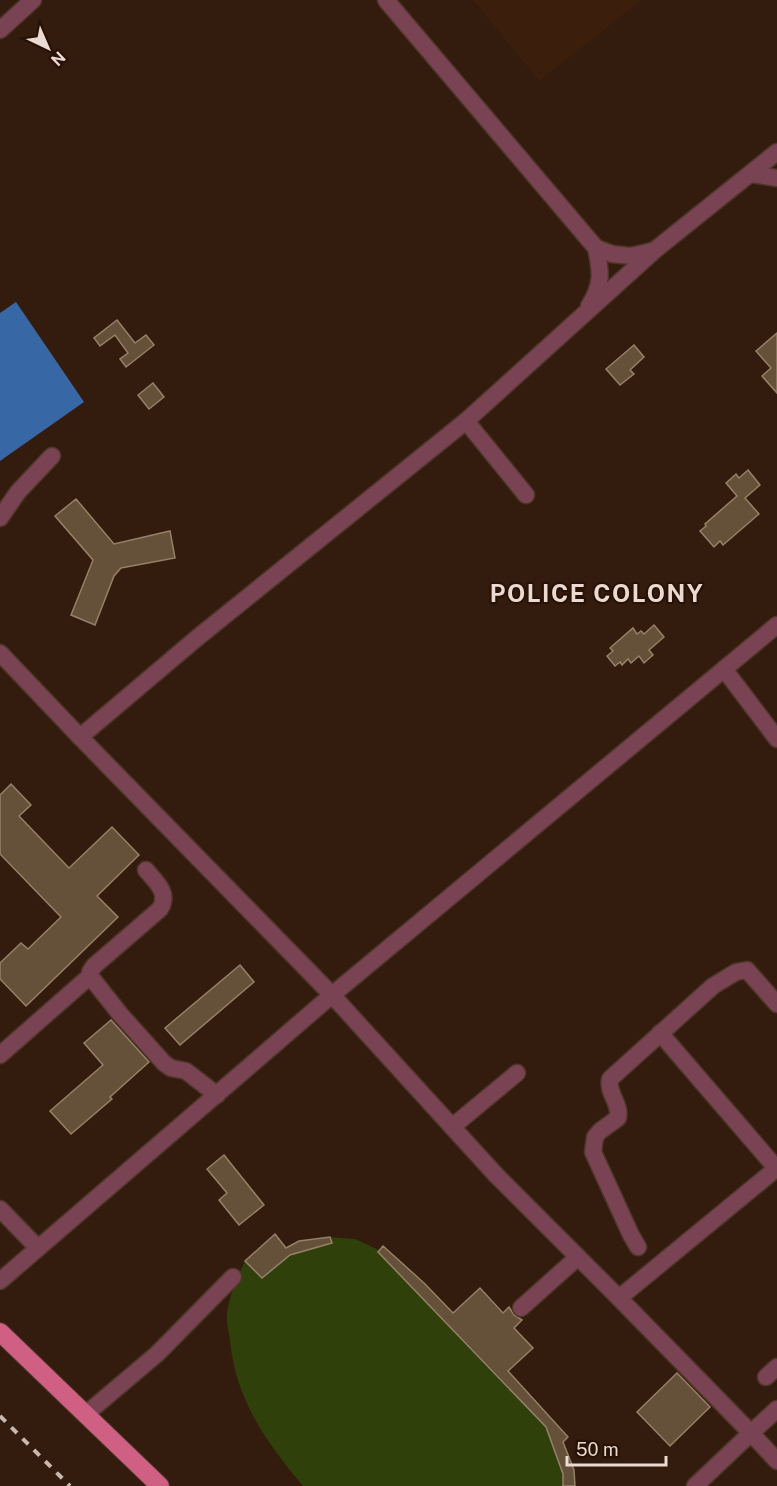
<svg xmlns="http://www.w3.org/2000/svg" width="777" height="1486" font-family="'Public Sans',sans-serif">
<rect width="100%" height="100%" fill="#331b0d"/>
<path fill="#3c1e0c" d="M473 0H642L539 81Z"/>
<path fill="#30400a" d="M327 1237 355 1239 398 1259 424 1283 555 1423 574 1470 575 1486H303C266 1442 236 1400 230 1341 229 1332 226 1322 227 1313 230 1294 237 1278 245 1261L286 1248 299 1241Z"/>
<path fill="#3768a5" d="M16 302 84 402 0 461V313Z"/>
<g fill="#655039" stroke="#978068" stroke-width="1.5">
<path d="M117 320 135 343 146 335 154 345 126 367 120 359 128 353 115 335 100 346 94 338Z"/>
<path d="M777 333V393L762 376 771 368 756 351Z"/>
<path d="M634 345 644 357 630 370 634 374 620 385 606 369Z"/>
<path d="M153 383 164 397 149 409 138 395Z"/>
<path d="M748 470 760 485 745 498 759 514 723 545 720 541 714 547 700 531 706 526 705 524 737 496 726 483 736 474 739 478Z"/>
<path d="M76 499 114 544 170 531 175 558 121 568 114 576 95 625 71 615 93 560 55 516Z"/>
<path d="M654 625 664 637 649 650 653 655 644 663 639 656 631 663 628 659 622 665 620 662 615 666 607 656 613 651 610 648 633 628 637 634 641 631 644 634Z"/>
<path d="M11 784 31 805 19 816 69 868 112 827 139 855 97 896 118 917 26 1006 0 979V963L21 943 28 949 61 917 0 854V795Z"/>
<path d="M240 965 254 982 180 1045 165 1028Z"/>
<path d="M111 1020 149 1062 110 1097 112 1099 71 1134 50 1111 103 1065 84 1043Z"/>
<path d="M224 1155 264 1205 239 1225 219 1200 227 1193 207 1169Z"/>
<path d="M275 1234 286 1248 299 1241 330 1237 332 1243 290 1255 262 1278 245 1261Z"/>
<path d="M383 1246 424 1283 453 1313 480 1288 503 1313 509 1307 514 1315 522 1320 514 1328 533 1348 508 1371 568 1437 563 1442 574 1470 575 1486H563V1474L546 1427 378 1252Z"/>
<path d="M677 1373 710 1407 670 1446 637 1412Z"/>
</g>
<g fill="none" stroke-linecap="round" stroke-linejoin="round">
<g stroke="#4d3628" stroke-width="19">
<g id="minor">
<path d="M386 0 596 248C601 272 603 284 589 306"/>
<path d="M0 30 33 0"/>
<path d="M751 174 777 178"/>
<path d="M596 248 612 254 631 256 652 251"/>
<path d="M466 421 526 495"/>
<path d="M0 518 18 492 52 456"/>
<path d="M0 653 80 737 332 995 496 1175 619 1298 751 1433 777 1409"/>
<path d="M724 669 777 739"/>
<path d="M80 737 197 638 466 421 655 250 777 152"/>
<path d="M146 870C156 882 170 893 160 909L94 966 90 972V976L120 1014 164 1063 171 1068 186 1071 217 1095"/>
<path d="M660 1033 777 1169"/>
<path d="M0 1055 90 976"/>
<path d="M452 1127 517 1073"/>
<path d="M0 1209 38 1248"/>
<path d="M638 1247 631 1235 593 1152 595 1137 600 1131 618 1118C621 1103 607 1094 610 1079L713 986 736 972 747 970 777 1004"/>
<path d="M0 1281 332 995 777 625"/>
<path d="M619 1298 777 1168"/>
<path d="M521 1308 578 1257"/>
<path d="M766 1377 777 1367"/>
<path d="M86 1414 157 1354 233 1277"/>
<path d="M695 1486 751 1433 777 1461"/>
</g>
</g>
<g stroke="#4d3628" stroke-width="20">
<path id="major" d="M0 1332 160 1486"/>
</g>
<use href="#minor" stroke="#794353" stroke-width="16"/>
<use href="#major" stroke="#cf6084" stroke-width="18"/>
<path stroke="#c9b6ad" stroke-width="4" stroke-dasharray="8 8" stroke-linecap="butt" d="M0 1416 70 1486"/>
</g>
<g text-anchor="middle" stroke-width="4.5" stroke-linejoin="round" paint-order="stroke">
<g font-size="24" font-weight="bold" letter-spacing="1.5" fill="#ebdad1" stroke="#281205">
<text x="597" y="602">POLICE COLONY</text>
</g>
</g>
<g transform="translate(48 48) rotate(136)" stroke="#281205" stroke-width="4.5" paint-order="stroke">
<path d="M0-4.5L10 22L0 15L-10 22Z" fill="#ebdad1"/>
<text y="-9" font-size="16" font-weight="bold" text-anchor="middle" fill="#ebdad1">N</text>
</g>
<path d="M567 1456v9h99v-9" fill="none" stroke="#ebdad1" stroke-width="3"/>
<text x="576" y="1456" font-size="18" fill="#ebdad1" stroke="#281205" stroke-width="4.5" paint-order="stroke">50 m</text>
</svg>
